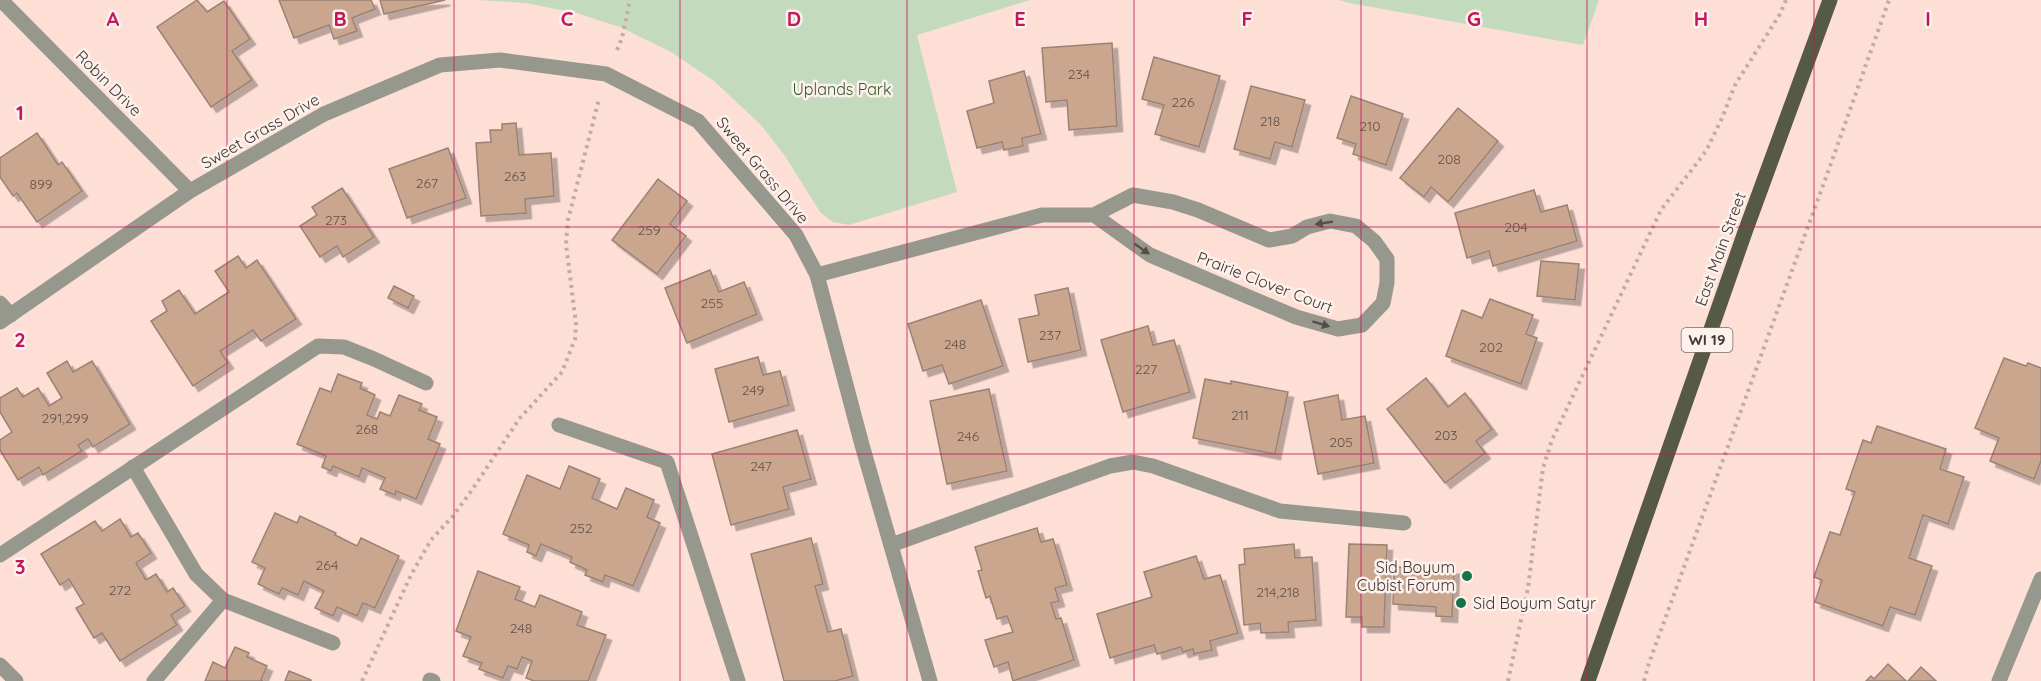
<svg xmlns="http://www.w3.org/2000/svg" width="2041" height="681" font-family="Quicksand,sans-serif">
<defs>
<filter id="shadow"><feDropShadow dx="5.5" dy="5.5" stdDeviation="0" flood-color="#0004"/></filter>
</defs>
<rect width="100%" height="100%" fill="#fddfd5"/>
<g fill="#c4dabd">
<path d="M477 0H1030L917 35 957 192 849 225 833 222 820 212 785 156 761 125 714 81 671 52 620 27 576 13 526 3Z"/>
<path d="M1339 0H1599L1583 45 1349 3Z"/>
</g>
<g fill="#caa68f" stroke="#9a8274" stroke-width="1.5" filter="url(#shadow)">
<path d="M197 0 207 12 224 1 250 39 232 51 252 80 211 107 157 27Z"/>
<path d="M279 0H371L375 9 352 18 357 31 334 39 329 25 294 38Z"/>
<path d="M380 0H445L384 14Z"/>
<path d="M1112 43 1117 126 1069 130 1067 100 1046 102 1042 48Z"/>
<path d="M1154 57 1220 76 1199 147 1155 134 1164 105 1142 99Z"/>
<path d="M1024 71 1041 134 1022 138 1023 146 1004 150 1002 142 977 148 967 111 994 103 989 81Z"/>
<path d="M1251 86 1305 100 1292 147 1275 142 1270 159 1234 149Z"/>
<path d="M1351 96 1403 114 1386 165 1353 154 1356 144 1337 138Z"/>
<path d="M1458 108 1498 141 1448 202 1431 187 1424 197 1400 178Z"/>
<path d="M516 123 519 155 551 153 554 196 525 199 526 213 481 216 476 143 491 142 490 130H502V124Z"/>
<path d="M37 133 58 165 62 162 82 191 37 222 17 193 13 196 0 177V158Z"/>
<path d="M448 148 466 198 407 218 389 169Z"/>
<path d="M658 179 687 201 670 224 686 236 657 274 612 240Z"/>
<path d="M342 188 374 237 343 257 337 246 320 257 300 226 317 215 312 207Z"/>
<path d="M1534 190 1541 212 1567 205 1577 241 1493 266 1489 251 1467 258 1455 213Z"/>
<path d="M238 256 246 268 257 260 296 319 261 341 253 330 220 351 228 363 193 386 151 321 167 311 162 301 179 290 195 314 229 292 215 271Z"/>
<path d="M1541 261 1579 264 1575 300 1537 296Z"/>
<path d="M710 270 719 292 744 282 757 314 687 343 665 288Z"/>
<path d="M394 286 414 296 408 308 388 298Z"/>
<path d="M1068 288 1081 350 1028 362 1019 319 1039 315 1035 295Z"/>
<path d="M1490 299 1533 315 1526 334 1537 338 1521 384 1446 356 1462 310 1482 318Z"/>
<path d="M981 300 1003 366 949 384 942 365 923 371 908 324Z"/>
<path d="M1148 326 1153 345 1174 340 1190 392 1123 412 1101 340Z"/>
<path d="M758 357 763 375 780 371 789 405 729 422 715 369Z"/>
<path d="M2004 358 2026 366 2028 363 2041 368V461L2034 479 1990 461 1999 438 1975 428Z"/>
<path d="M67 361 73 372 92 361 130 424 93 447 88 439 78 445 82 451 43 475 39 467 18 480 0 450V440L12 432 0 412V398L17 388 23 397 38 388 49 406 62 398 47 373Z"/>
<path d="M338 374 362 383 360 388 375 395 367 415 377 419 380 412 390 416 399 395 422 404 419 410 437 417 428 439 440 444 416 499 396 491 395 495 380 489 385 478 362 468 359 477 333 466 331 471 322 467 326 456 297 444 320 388 331 392Z"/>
<path d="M1426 378 1448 407 1465 393 1492 429 1476 441 1485 453 1445 483 1387 409Z"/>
<path d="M1205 379 1231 384V381L1288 392 1275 454 1193 438Z"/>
<path d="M989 389 1007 471 947 484 930 401Z"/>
<path d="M1338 395 1342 420 1365 416 1374 463 1318 474 1304 402Z"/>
<path d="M1877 426 1946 449 1940 469 1964 477 1948 524 1923 515 1909 558 1932 566 1915 615 1890 607 1883 626 1815 602 1822 580 1814 577 1830 532 1840 535 1855 492 1846 489 1863 440 1871 443Z"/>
<path d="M797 430 811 479 783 487 789 509 731 525 712 454Z"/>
<path d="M569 466 600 479 592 498 617 509 626 488 654 500 647 517 660 523 633 586 605 575 603 582 585 575 587 570 570 562 572 557 541 544 536 556 527 552 529 545 503 534 527 475 560 489Z"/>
<path d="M275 513 297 523 300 516 336 533 335 535 357 546 361 538 399 556 375 608 363 603 357 616 337 607 333 616 315 608 324 591 304 581 298 595 282 588 279 594 258 584 265 568 252 562Z"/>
<path d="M120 519 131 537 138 533 151 553 136 563 146 580 156 574 167 592 173 588 185 606 171 615 177 625 120 661 102 633 94 638 76 608 84 604 69 579 60 585 41 554 95 521 102 531Z"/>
<path d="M1037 528 1041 542 1053 539 1067 585 1055 588 1059 601 1051 603 1056 619 1061 618 1074 660 1013 681 1008 662 994 667 985 640 1013 632 1007 616 997 619 990 596 986 598 978 571 982 570 975 547Z"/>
<path d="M811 538 823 584 815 586 828 632 841 629 853 676 835 681H784L751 554Z"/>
<path d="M1294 544 1295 558 1312 557 1316 620 1288 622 1289 632 1261 633 1260 623 1244 625 1239 565 1245 564 1244 549Z"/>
<path d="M1349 544 1387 545 1384 627H1362V617H1346Z"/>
<path d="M1196 556 1204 579 1220 575 1238 633 1210 641 1212 650 1194 654 1193 649 1183 652 1181 647 1157 654 1154 645 1110 658 1097 614 1152 597 1144 572Z"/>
<path d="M1394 567 1454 569 1452 617 1436 616V607L1393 604Z"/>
<path d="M478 571 520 587 515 599 535 607 540 595 582 612 577 625 606 635 588 681H534L526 678 532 661 522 657 517 669 508 666 503 678 479 669 482 663 463 656 471 637 456 631Z"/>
<path d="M235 647 249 653 247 657 267 666 261 680 263 681H205L213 662 225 668Z"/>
<path d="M1888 664 1906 681H1866L1871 676 1874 679Z"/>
<path d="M1921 667 1936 681H1908Z"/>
<path d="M289 671 311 680V681H285Z"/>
</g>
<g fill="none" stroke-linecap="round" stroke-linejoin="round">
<g stroke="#c3aba3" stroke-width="4" stroke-dasharray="3 4.5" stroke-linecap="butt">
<path d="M617 50 622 38 630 0"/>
<path d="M362 681 411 575 431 540 453 516 472 490 520 418 562 372 575 339 576 324 566 244 568 220 599 99"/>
<path d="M1508 681 1528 588 1543 468 1552 440 1661 210 1706 151 1722 118 1735 85 1780 14 1786 0"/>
<path d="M1644 681 1649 663 1829 169 1889 0"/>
</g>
<g stroke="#96988d" stroke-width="15">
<path d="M1 0 190 191"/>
<path d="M817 275 1042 215H1094L1133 195 1173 202 1198 210 1269 240 1292 236 1307 227 1330 221 1356 226 1374 241 1387 259V283L1383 303 1362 325 1338 329 1296 317 1150 255 1094 215"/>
<path d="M0 303 11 315"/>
<path d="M0 322 190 191 324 114 440 65 500 60 606 74 698 121 796 235 817 275 862 445 930 681"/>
<path d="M559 425 667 462 738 681"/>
<path d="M133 467 196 574 223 600 333 643"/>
<path d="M891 545 1110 466 1133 462 1153 466 1280 511 1404 523"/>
<path d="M0 555 318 346 344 347 374 359 426 383"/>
<path d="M0 665 16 681"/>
<path d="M430 680 433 681"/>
<path d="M154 681 223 600"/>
<path d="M1999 681 2041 579"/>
</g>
<path stroke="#555945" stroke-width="15" d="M1588 681 1745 232 1830 0"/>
</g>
<defs><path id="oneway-solid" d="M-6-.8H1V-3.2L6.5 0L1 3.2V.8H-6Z" transform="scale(1.5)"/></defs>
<g fill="#564e48">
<use href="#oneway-solid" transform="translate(1324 223) rotate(171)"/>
<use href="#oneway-solid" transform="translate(1142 249) rotate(35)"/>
<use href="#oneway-solid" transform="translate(1321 324) rotate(17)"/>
</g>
<path fill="none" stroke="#c2185b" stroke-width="1.5" stroke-opacity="0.55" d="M227 0V681M454 0V681M680 0V681M907 0V681M1134 0V681M1361 0V681M1587 0V681M1814 0V681M0 227H2041M0 454H2041"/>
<g fill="#167348" stroke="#fdf1ed" stroke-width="2">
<circle cx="1467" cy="576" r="6"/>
<circle cx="1461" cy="603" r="6"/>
</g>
<g text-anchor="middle" stroke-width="5" stroke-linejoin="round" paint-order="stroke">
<g font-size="14" fill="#625148">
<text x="1079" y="79">234</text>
<text x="1183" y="107">226</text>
<text x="1270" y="126">218</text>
<text x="1370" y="131">210</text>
<text x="1449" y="164">208</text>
<text x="515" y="181">263</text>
<text x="427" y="188">267</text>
<text x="41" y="189">899</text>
<text x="336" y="225">273</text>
<text x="1516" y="232">204</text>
<text x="649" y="235">259</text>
<text x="712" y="308">255</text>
<text x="1050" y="340">237</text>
<text x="955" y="349">248</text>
<text x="1491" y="352">202</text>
<text x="1146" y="374">227</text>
<text x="753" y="395">249</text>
<text x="1240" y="420">211</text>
<text x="65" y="423">291,299</text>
<text x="367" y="434">268</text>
<text x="1446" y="440">203</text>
<text x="968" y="441">246</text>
<text x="1341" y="447">205</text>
<text x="761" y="471">247</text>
<text x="581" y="533">252</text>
<text x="327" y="570">264</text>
<text x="120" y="595">272</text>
<text x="1278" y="597">214,218</text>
<text x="521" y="633">248</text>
</g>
<rect fill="#fdf1ed" stroke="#796d69" stroke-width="1.5" x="1681.5" y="328" width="51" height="24" rx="4.5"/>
<g font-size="15" font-weight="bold" fill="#403531">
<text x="1707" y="345">WI 19</text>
</g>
<g font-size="16" fill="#403531" stroke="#fdf1ed">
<text transform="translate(109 83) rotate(45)" y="6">Robin Drive</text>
<text transform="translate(260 131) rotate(-30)" y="6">Sweet Grass Drive</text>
<text transform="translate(763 170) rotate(50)" y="6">Sweet Grass Drive</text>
<text transform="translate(1720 249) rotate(-70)" y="6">East Main Street</text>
<text transform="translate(1265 282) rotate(21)" y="6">Prairie Clover Court</text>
</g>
<g font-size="16" fill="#345829" stroke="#fdf1ed">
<text x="842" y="95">Uplands Park</text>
</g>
<g font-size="16" fill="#403531" stroke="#fdf1ed" text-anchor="end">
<text x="1455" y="573">Sid Boyum<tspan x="1455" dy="18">Cubist Forum</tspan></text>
<text x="1473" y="609" text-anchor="start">Sid Boyum Satyr</text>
</g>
</g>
<g font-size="20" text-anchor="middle" font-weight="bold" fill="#c2185b" stroke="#fdf1ed" stroke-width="5" stroke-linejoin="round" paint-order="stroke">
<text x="113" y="26">A</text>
<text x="340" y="26">B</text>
<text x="567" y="26">C</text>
<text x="794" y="26">D</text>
<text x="1020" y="26">E</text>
<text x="1247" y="26">F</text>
<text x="1474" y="26">G</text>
<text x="1701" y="26">H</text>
<text x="1928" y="26">I</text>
<text x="20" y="120">1</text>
<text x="20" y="347">2</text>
<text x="20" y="574">3</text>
</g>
</svg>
